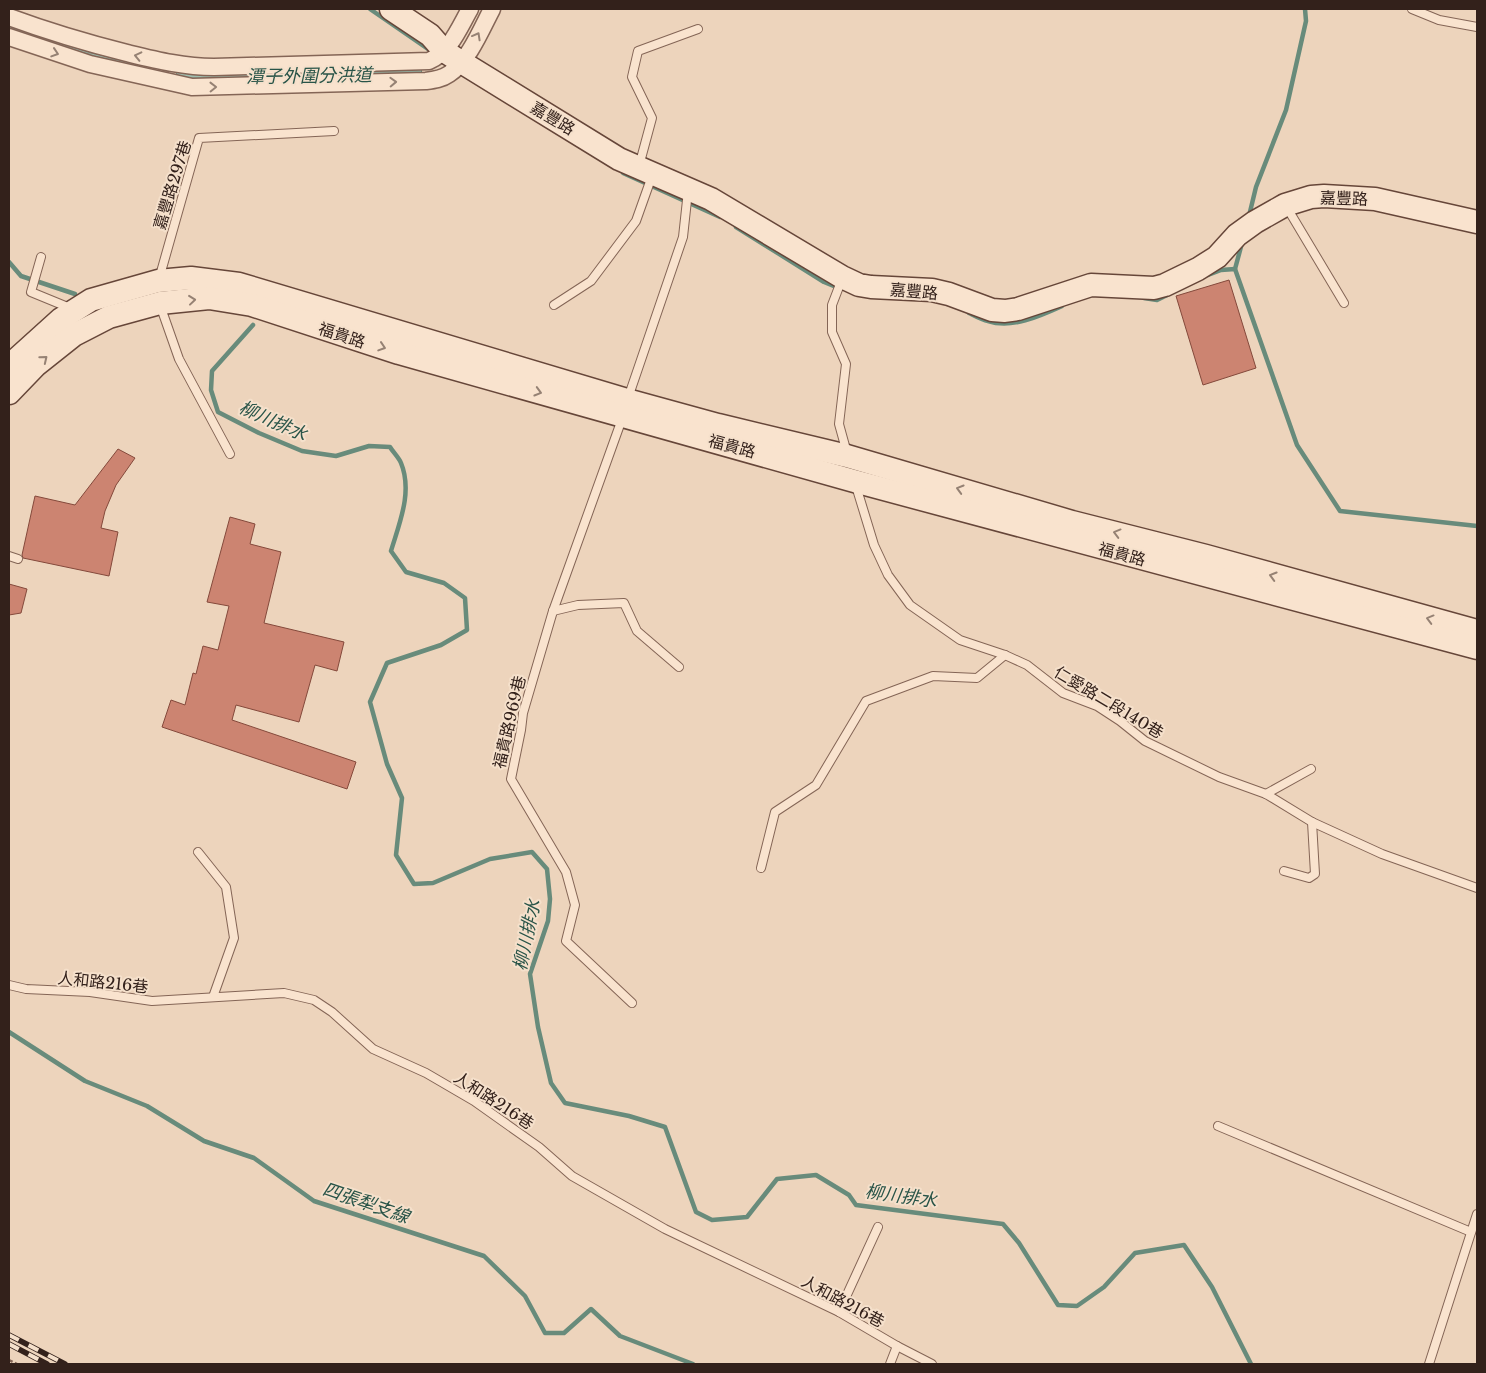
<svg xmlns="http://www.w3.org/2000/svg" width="1486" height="1373" font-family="'Libre Baskerville','Noto Sans TC',serif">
<defs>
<pattern id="water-rules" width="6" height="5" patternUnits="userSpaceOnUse" patternTransform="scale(1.25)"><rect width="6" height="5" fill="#a0beaf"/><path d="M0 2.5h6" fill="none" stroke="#8aa396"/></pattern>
</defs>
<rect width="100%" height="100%" fill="#edd4bc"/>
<g fill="url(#water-rules)" stroke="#688b7b">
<path d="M9 20 137 60 135 71 9 34Z"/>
<path d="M421 66 422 77 175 80 178 68Z"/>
</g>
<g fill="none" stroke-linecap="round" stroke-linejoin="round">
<g stroke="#688b7b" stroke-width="4.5">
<path d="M370 9 428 49"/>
<path d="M623 173 720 217"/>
<path d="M1249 216 1256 187 1286 110 1306 21 1305 9"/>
<path d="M736 227 824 282 841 289"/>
<path d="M9 262 21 276 75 294"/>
<path d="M1235 269 1242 243"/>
<path d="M1208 275 1221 270 1235 269 1297 445 1340 511 1477 526"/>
<path d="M1144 298 1157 300 1167 295"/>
<path d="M969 313C975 316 982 320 988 321 1012 329 1040 316 1062 306"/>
<path d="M253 325 212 371 211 390 218 412 259 433 302 451 336 456 369 446 390 447C393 452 399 458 401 463 413 492 399 524 391 551L406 572 444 583 465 598 467 630 441 645 387 663 370 702 387 764 402 798 396 855 414 884 433 883 490 859 532 852 547 869 550 899 548 921 530 974 538 1027 551 1083 565 1103 629 1116 665 1127 696 1212 712 1220 747 1217 777 1179 816 1175 849 1195 856 1205 1003 1224 1019 1243 1058 1305 1077 1306 1104 1287 1135 1253 1184 1245 1212 1287 1251 1364"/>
<path d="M9 1032 85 1081 147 1106 204 1141 254 1158 314 1201 484 1256 525 1296 545 1333H564L591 1309 620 1336 693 1364"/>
</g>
</g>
<g fill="#cc8471" stroke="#84493b">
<path d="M1229 280 1256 368 1203 385 1176 296Z"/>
<path d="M118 449 135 458 116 485 105 511 101 528 118 532 109 576 23 558 22 555 35 496 75 505Z"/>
<path d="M230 517 255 524 250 544 281 552 264 623 344 642 337 671 315 665 299 722 236 705 232 720 356 762 347 789 162 727 171 700 185 705 193 673 196 674 203 646 218 650 229 606 207 602Z"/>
<path d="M9 584 27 589 21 613 9 615Z"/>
</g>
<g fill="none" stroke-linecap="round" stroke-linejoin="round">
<g stroke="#846556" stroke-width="10">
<g id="lane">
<path d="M1412 9 1439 20 1477 27"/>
<path d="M639 166 652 118 632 77 638 51 698 29"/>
<path d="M1286 206 1344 303"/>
<path d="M41 257 31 292 70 308"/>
<path d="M159 279 199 138 334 131"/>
<path d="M842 279 832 305V332L846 364 839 424 847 453"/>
<path d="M160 305 179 359 230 454"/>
<path d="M554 305 591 281 636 221 652 176"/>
<path d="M628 398 683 237 688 191"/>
<path d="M622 419 553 611 523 713 521 730 511 779 566 872 575 905 566 941 632 1003"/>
<path d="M856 486 874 545 888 575 910 605 960 640 1005 655 1027 665 1063 693 1097 706 1120 721 1145 741 1219 777 1266 794 1312 822 1382 854 1477 888"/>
<path d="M9 556 18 559"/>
<path d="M553 611 578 605 624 603 637 631 679 667"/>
<path d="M1266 794 1311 769"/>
<path d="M198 852 226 887 234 938 213 997"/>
<path d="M761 868 775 812 816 785 866 701 933 676 977 678 1005 655"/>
<path d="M1284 871 1309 878 1315 874 1312 822"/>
<path d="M9 985 26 989 90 992 152 1001 284 993 314 1000 332 1012 373 1049 426 1073 474 1101 539 1147 572 1176 665 1229 839 1312 897 1346 932 1364"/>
<path d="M1218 1126 1471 1232"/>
<path d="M839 1312 878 1227"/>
<path d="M890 1364 897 1346"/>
<path d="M1429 1364 1477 1214"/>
</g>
</g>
<g stroke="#846556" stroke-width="19">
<g id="street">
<path d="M9 17C47 31 87 43 127 53 156 60 184 67 214 67L429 61C450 52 459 28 470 9"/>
<path d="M9 37 90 64 192 87 426 81C434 80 442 79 449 74 468 62 482 28 492 9"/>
</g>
</g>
<g stroke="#664639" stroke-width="25">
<g id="secondary">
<path d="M391 9 430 35 444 51 458 60 619 159 711 199 842 277 859 285 871 287 932 290 949 294 992 310 1005 311 1018 309 1091 285 1154 288 1165 285 1198 269 1217 257 1237 235 1255 222 1285 205 1311 197 1324 196 1375 199 1477 222"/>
<path d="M9 366 61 319 91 300 158 281 191 278 239 284 627 400 718 425 847 456 1072 522 1206 556 1477 631"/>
<path d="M9 393 35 366 74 335 109 317 160 303 209 298 252 305 399 353 854 481 1477 648"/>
</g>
</g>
<path stroke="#846556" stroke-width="2.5" stroke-dasharray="4 2.5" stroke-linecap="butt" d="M9 1360 17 1364"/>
<use href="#lane" stroke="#f9e3ce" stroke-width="8"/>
<use href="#street" stroke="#f9e3ce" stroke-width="16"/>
<use href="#secondary" stroke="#f9e3ce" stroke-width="22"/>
<g stroke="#33211b" stroke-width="5.5">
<g id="rail">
<path d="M9 1335 65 1364"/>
<path d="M9 1344 47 1364"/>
</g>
</g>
<use href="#rail" stroke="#f5e0cb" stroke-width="4" stroke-dasharray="11" stroke-linecap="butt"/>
</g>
<defs><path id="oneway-chevron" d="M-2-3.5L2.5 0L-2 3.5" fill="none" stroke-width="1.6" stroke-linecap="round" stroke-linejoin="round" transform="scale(1.25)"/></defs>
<g stroke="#968274">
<use href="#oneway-chevron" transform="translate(477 36) rotate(-61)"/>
<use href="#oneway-chevron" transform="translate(55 53) rotate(18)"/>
<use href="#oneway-chevron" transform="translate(138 56) rotate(-167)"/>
<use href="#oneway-chevron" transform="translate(393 82) rotate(-2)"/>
<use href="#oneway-chevron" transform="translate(213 87) rotate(-1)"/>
<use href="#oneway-chevron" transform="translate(192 300) rotate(-6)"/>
<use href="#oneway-chevron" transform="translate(382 347) rotate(18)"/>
<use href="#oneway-chevron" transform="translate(44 359) rotate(-39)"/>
<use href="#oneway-chevron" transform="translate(538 392) rotate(16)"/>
<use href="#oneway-chevron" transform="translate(960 489) rotate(-164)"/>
<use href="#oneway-chevron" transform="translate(1117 533) rotate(-165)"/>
<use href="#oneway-chevron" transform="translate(1273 576) rotate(-164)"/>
<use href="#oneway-chevron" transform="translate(1430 619) rotate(-165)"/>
</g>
<g text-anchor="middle" stroke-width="4" stroke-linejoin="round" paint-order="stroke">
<g font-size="16" fill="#33211b" stroke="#f5e0cb">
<text transform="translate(553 118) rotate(31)" y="6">嘉豐路</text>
<text transform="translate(172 185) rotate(-73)" y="6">嘉豐路297巷</text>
<text transform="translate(1344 198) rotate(2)" y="6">嘉豐路</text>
<text transform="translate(914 291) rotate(5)" y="6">嘉豐路</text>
<text transform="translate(342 335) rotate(18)" y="6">福貴路</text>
<text transform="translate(732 446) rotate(15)" y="6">福貴路</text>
<text transform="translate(1122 554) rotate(15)" y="6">福貴路</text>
<text transform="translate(1109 702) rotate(31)" y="6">仁愛路二段140巷</text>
<text transform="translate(509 722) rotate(-77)" y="6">福貴路969巷</text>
<text transform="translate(103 982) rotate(6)" y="6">人和路216巷</text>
<text transform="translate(494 1100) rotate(33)" y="6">人和路216巷</text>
<text transform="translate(843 1301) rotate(28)" y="6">人和路216巷</text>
</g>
<g font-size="18" font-style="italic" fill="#295448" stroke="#f5e0cb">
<text transform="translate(309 76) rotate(-1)" y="6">潭子外圍分洪道</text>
<text transform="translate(273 421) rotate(24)" y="6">柳川排水</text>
<text transform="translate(527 935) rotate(-78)" y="6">柳川排水</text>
<text transform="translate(901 1196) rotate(8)" y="6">柳川排水</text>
<text transform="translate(366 1203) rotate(19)" y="6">四張犁支線</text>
</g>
</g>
<rect width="1486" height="1373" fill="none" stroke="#33211b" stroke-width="20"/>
</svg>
